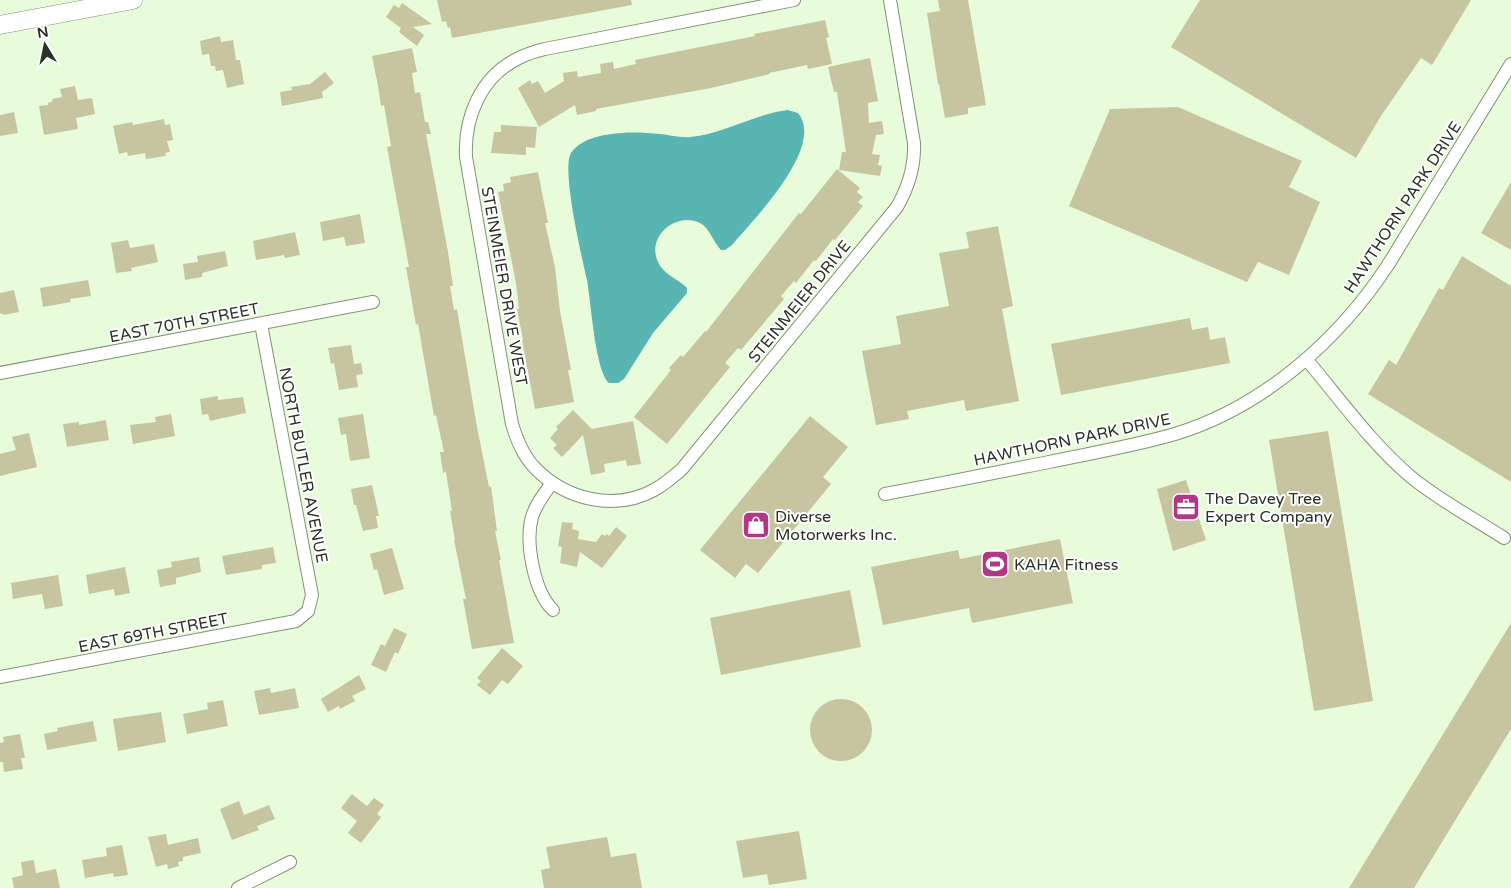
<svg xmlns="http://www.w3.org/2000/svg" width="1511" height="888" font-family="'Varela Round',sans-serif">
<rect width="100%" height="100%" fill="#e8fcdb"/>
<path fill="#59b5b1" d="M788 110 798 113C826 147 752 221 732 245L725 250H721C713 242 710 228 700 223 676 211 646 237 658 262 663 274 678 279 687 288V293L653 333 624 379 618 383H609C595 371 591 301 587 280 582 258 561 169 571 153 581 138 605 134 622 133 633 132 649 133 660 134 670 135 680 138 690 137 724 134 754 114 788 110Z"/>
<g fill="#c7c4a0">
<path d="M437 0H631L632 5 452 38 450 27 448 28 446 21 442 22Z"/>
<path d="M938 0H968L986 105 968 108V114L945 118 939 84H938L927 13 940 11Z"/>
<path d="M1200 0H1471L1432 65 1421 58 1381 116 1356 158 1171 47Z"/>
<path d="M402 3 432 24 413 27 424 35 417 46 399 32 401 28 386 17 394 5 399 8Z"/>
<path d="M825 20 829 37 826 38 832 64 808 69 807 65 769 73 770 74 711 88 596 109V111L577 115 575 105 539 127 518 88 530 80 532 84 538 81 545 93 564 81 563 73 577 71 578 77 601 73 600 64 613 62 614 69 636 64 635 60 755 36 754 34Z"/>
<path d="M220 36 221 42 233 40 236 60H240L244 84 227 88 223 70 216 71 215 66H211L209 54 202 55 200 41Z"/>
<path d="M412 48 417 72 412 73 415 93 420 92 425 122H428L431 134H426L448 252 453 286H450L454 310 457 309 477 427 489 487 491 486 497 531H495L501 560H499L514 643 472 649 463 599H466L454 540H455L450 511H452L446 472 443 473 440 452H444L436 415 434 416 418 324 416 325 406 267H409L387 147 391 146 384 105 381 106 378 86 372 56Z"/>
<path d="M870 58 878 101 868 103 869 123 882 121 884 134 876 135 872 154 880 155 878 165 882 166 880 176 839 170 842 152H846L837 92H834L828 67Z"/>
<path d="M325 72 334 83 322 92 323 98 282 106 280 92 292 90 291 87 310 84Z"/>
<path d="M75 86 78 100 92 98 95 114 76 118 78 129 44 135 39 106 48 105V103L53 101 52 99 62 97 60 89Z"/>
<path d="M1178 107 1302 161 1289 187 1320 202 1289 275 1258 262 1247 282 1069 206 1110 109Z"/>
<path d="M14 112 18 133 0 136V115Z"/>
<path d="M164 119 165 125 170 124 173 140 167 141 170 152 165 153 166 156 146 159 145 153 128 156 127 152 119 154 113 126 132 122 133 125Z"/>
<path d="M501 125 537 127 535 148 526 147V155L491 153 494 132H501Z"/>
<path d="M837 169 860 188 857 192 863 197 858 202 863 206 835 240 833 239 816 261 814 260 796 283 794 281 781 296 784 299 741 350 738 348 725 363 730 367 667 444 634 417 671 370 669 368 681 355 683 357 705 331 706 332 799 213 801 214Z"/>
<path d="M538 172 548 223H545L555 267 560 311 571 370H568L574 402 535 409 522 340H523L517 309H519L516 283 498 192 504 191 503 184 511 182 510 177Z"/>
<path d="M1511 182V250L1481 233Z"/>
<path d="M360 214 365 243 346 246 344 237 323 241 320 222Z"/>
<path d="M998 226 1013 306 1002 309 1019 401 966 411 964 400 907 411 909 419 876 425 862 351 901 344 896 316 949 306 939 253 969 248 966 232Z"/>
<path d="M295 232 300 255 285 258 284 255 256 260 253 241Z"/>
<path d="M128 240 130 248 154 244 158 262 131 268 132 271 116 273 111 243Z"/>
<path d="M225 251 228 266 202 273V277L185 280 183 264 198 262 197 256Z"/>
<path d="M1462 256 1511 286V482L1368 394 1389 360 1396 365 1439 288 1443 290Z"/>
<path d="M88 280 91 296 70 299 71 302 43 307 40 288Z"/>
<path d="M14 290 19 312 3 315 2 313 0 314V293Z"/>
<path d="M1190 318 1192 330 1208 327 1210 340 1225 337 1230 363 1061 395 1051 344Z"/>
<path d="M351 345 354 364 361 363 363 374 356 375 358 387 339 390 334 363 331 364 328 348Z"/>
<path d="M218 396V400L243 397 246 413 210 421 208 414 202 415 200 399Z"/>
<path d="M573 410 592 429 633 421 641 464 627 466 626 460 604 464 605 472 591 475 583 435 562 457 553 448 557 445 550 438 558 429 556 427Z"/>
<path d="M171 414 175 436 133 444 130 425 156 422 155 417Z"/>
<path d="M363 414 370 458 350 461 346 434 341 435 338 418Z"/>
<path d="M810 416 848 447 823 477 831 484 758 573 746 564 735 578 700 550Z"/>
<path d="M106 420 109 440 67 447 63 424 79 422V425Z"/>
<path d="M1328 431 1373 701 1314 711 1269 440Z"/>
<path d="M29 433 37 467 0 476V454L16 450 12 437Z"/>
<path d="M1186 480 1206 540 1173 551 1157 489Z"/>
<path d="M372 485 379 516H376L378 528 363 531 356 505H354L351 489Z"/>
<path d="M562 522 573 523 572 529 579 531 578 539 596 542 602 534 605 536 607 534 609 536 616 527 627 536 602 568 580 552 577 567 560 563 562 547 558 546Z"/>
<path d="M1060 539 1073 603 972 623 969 608 883 625 871 567 958 550 960 559Z"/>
<path d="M273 547 276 563 262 565V569L226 575 222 556Z"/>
<path d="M392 548 404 589 384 595 377 569 374 570 370 554Z"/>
<path d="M199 557 201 572 176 578V584L160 587 157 570 172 567 171 562Z"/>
<path d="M125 567 130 593 115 596 114 589 89 594 86 575Z"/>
<path d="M58 575 63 606 45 609 42 594 13 599 11 583Z"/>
<path d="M850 590 861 647 721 675 710 618Z"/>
<path d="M1511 623V729L1414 888H1349Z"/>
<path d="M394 628 407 634 398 654 395 652 386 672 371 665 381 644 385 646Z"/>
<path d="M502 648 523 666 508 684 502 680 490 695 477 685 481 681 477 678Z"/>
<path d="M359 675 366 689 352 696 355 701 340 709 339 706 328 712 321 699Z"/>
<path d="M270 688 271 693 295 688 299 708 259 715 254 691Z"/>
<circle cx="841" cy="730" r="31"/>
<path d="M223 700 228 726 187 734 183 714 208 709 207 703Z"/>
<path d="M161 712 166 742 118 751 113 719Z"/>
<path d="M93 721 97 741 47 750 44 734 58 731 57 728Z"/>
<path d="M20 734 25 758H21L23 769 4 772 3 762H0V743L4 742 3 737Z"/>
<path d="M352 794 367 806 374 798 384 805 377 814 381 817 361 843 348 833 357 821 341 808Z"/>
<path d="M239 801 244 815 269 805 275 819 257 826 259 830 232 840 220 809Z"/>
<path d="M799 831 807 879 769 885 767 874 743 878 736 841Z"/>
<path d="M166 834 168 845 198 838 201 853 183 857V861L178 862 179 866 168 869 167 864 156 867 148 837Z"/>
<path d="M607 837 611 857 636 853 642 888H544L541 870 550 868 546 847Z"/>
<path d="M122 845 128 875 114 877 113 873 85 878 82 860 107 856 106 848Z"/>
<path d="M34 860 36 873 56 869 60 888H14L12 878 23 875 21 862Z"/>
</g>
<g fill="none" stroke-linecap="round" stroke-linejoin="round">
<g stroke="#819374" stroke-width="14">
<g id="minor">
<path d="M794 0 545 49C536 51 527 54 519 58 481 76 464 117 466 157L512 424C517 440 523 456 535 468 565 499 614 512 654 490 665 484 673 477 682 469L897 207C909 186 915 166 914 143L890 0"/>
<path d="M1306 359C1340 399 1371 443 1411 477 1439 500 1473 518 1504 538"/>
<path d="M0 373 373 302"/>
<path d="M552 483C544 494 536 504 532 517 525 542 534 592 553 610"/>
<path d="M885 494C940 484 994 473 1049 462 1091 453 1134 446 1175 434 1263 407 1338 341 1388 265L1511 64"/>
<path d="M0 677 296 621 308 611 312 595 261 324"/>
<path d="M238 888 290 862"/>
</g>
</g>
<g stroke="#819374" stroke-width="19">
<path id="secondary" d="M0 25 133 0"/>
</g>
<use href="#minor" stroke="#fff" stroke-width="12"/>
<use href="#secondary" stroke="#fff" stroke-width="18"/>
</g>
<defs>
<g id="office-square" transform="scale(1.4375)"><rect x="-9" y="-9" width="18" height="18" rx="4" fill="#b33787" stroke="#fff"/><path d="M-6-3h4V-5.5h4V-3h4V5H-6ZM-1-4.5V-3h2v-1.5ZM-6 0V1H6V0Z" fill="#fff"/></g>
<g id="shop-square" transform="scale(1.4375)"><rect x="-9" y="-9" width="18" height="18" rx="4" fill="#b33787" stroke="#fff"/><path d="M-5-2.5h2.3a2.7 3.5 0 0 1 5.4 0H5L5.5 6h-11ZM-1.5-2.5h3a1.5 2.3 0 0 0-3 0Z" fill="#fff"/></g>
<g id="stadium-square" transform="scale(1.4375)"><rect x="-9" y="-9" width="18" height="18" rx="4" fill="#b33787" stroke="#fff"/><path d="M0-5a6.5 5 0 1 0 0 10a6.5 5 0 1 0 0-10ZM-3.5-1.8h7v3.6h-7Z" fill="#fff"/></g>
</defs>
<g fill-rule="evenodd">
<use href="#office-square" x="1186" y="507"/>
<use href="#shop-square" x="756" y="525"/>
<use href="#stadium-square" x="995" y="564"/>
</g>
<g text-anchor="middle" stroke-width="4" stroke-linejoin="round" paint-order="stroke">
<g font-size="16" fill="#2a3125" stroke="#fff">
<text transform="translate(1402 207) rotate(-57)" y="6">HAWTHORN PARK DRIVE</text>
<text transform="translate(505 286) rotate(80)" y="6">STEINMEIER DRIVE WEST</text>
<text transform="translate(799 301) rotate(-51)" y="6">STEINMEIER DRIVE</text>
<text transform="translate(184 322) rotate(-11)" y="6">EAST 70TH STREET</text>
<text transform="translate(1072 439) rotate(-12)" y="6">HAWTHORN PARK DRIVE</text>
<text transform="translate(304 465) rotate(79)" y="6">NORTH BUTLER AVENUE</text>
<text transform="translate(153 632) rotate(-11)" y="6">EAST 69TH STREET</text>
</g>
<g font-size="16" fill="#2a3125" stroke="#fff" text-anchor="start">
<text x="1205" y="504">The Davey Tree<tspan x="1205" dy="18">Expert Company</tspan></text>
<text x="775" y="522">Diverse<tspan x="775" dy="18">Motorwerks Inc.</tspan></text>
<text x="1014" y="570">KAHA Fitness</text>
</g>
</g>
<g transform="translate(45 45) rotate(350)" stroke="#ffffff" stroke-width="4" paint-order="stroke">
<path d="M0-4L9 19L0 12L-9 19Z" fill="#2a3125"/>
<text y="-8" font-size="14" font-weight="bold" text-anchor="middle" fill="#2a3125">N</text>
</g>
</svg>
